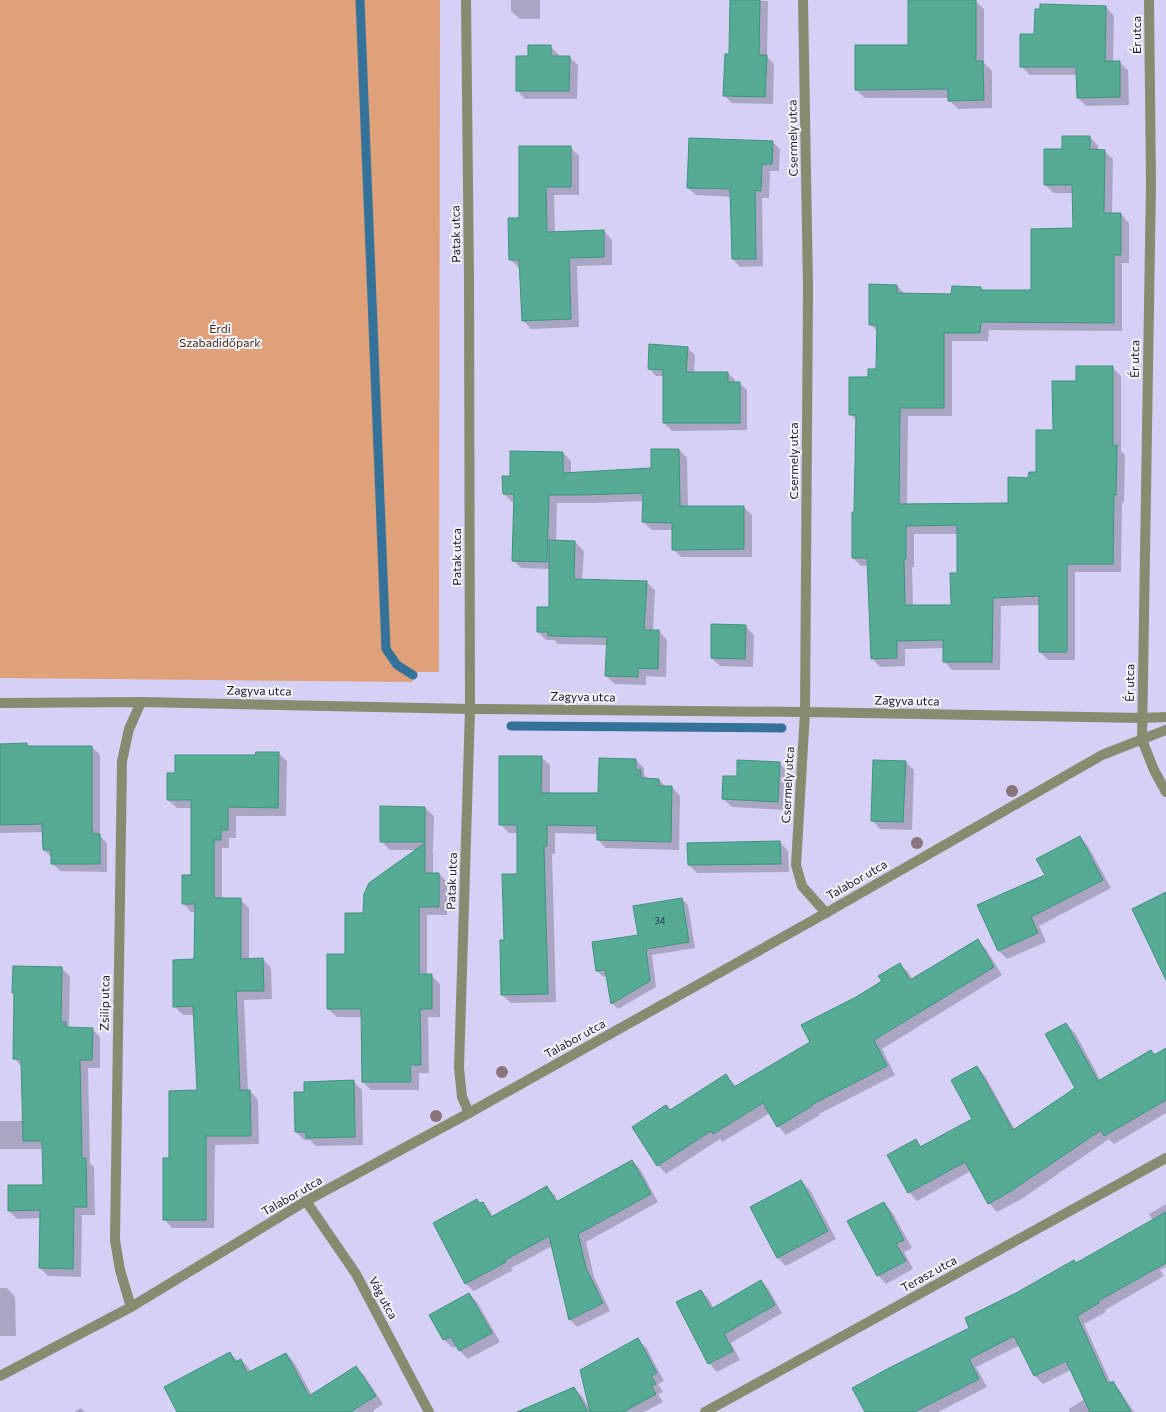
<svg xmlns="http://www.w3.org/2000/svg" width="1166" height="1412" font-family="Commissioner,sans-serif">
<rect width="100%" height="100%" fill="#d6cff6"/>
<path fill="#dfa179" d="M0 0H440L439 672H418L412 682 0 678Z"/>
<g fill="#0003" fill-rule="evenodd">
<path d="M511 0H540V19H520L511 11Z"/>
<path d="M731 0 768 1 767 57 774 64 773 104 732 103 724 95 730 55Z"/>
<path d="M909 0 975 1 984 9V63L992 71V108L958 109 949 100V98H865L856 90 909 46Z"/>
<path d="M1106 7 1114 16 1113 62H1119L1128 70 1129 105 1086 106 1078 98 1077 75H1030L1021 66 1035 35Z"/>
<path d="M550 46 559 55V57H569L578 65 577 99H525L517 90 529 57Z"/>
<path d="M1090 137 1098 146V150L1104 151 1113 159 1112 214H1121L1129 223V263H1122V331L989 330 988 341H952V416H908L907 505 1009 504 1029 479 1037 473 1054 431 1077 382 1112 367 1121 376V451L1125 455 1124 503 1122 502 1121 572H1075V660H1048L1040 652V605L1001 606 1000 670H952L944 661V648L905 649V666L880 667 872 658 868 566H861L853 558 855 513 857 421 850 414 869 378 877 370 878 332 870 324 897 286 905 294 952 295 981 288 984 291H1032L1074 229V193H1054L1045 185 1063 150ZM914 534H958V574L952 606H913L912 567H914Z"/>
<path d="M772 142 780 149 779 171H770L769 198H762L763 266 740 267 733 259 732 197 696 195 688 188Z"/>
<path d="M570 147 579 156V195H554L555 233 604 231 612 240V265L577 266 579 327 531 329 523 320 520 268H519L510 259 520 219Z"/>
<path d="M687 348 695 355 694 373H728L735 380V383H739L747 390V430L672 431 664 423V376H656L649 368Z"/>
<path d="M679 450 687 458 688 507H743L752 515V557H681L673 549V530H652L643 522 644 501 593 503H557L556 542H575L584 551 582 580 646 582 655 590 653 631H659L667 640 666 677 646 676V685L615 684 606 676 607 645 558 644 554 640H546L538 632 550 608V569L521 568 513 560 515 502H512L504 494 511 477 563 453 571 461V474L652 469Z"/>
<path d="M745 626 754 635 753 667 720 666 712 658Z"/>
<path d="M27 744 29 747H92L100 755V836L107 843V872L60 871 52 863V858L44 850 43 832 0 833V745Z"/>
<path d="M278 753 287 761 286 816H236V838H229V848H222V899H240L249 908V959H263L271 968 272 999 244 1000 248 1091H250L258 1100 259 1144 215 1145 214 1228H172L164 1219 170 1159 198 1091 194 1015H183L174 1006 195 960V912H191L183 903 192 876V808H177L168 800 176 774 256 756Z"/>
<path d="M541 757 550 765V794H599L636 760 644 768V775L649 779 659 780 666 787H672L680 796 679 850 606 848 598 840V834L555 833V854H552L556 1002 511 1003 502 995 505 941 518 875V833H509L500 824Z"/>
<path d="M905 762 914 770 912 830 880 829 872 820Z"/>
<path d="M779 763 788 772 786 810 732 807 723 799 738 777Z"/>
<path d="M381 807 425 808 434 816 433 850H431L433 852V874H439L447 882V915H427V975H431L440 984V1017H428L429 1073H419V1090H371L363 1082 362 1017H337L328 1009 346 955 364 914 416 850H390L381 841Z"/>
<path d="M1080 837 1088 846 1111 888 1039 926 1046 942 1007 959 999 951 1046 876Z"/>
<path d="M780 842 788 851 789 872 697 873 689 865Z"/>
<path d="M682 899 688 905 695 948 652 955 656 987 618 1009 612 1003 607 976 603 977 597 971Z"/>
<path d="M978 941 986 949 1002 975 882 1049 895 1075 819 1114 820 1115 786 1135 778 1126 770 1113 722 1142 720 1139 666 1174 658 1165 671 1111 726 1076 737 1087 812 1043 857 998 883 981 899 964 908 972 913 980Z"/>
<path d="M61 968 70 976 69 1026 71 1029H92L100 1037V1068H88L90 1163 94 1167 95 1215H82L81 1277 48 1276 40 1268V1218L17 1219 9 1211 44 1186V1149H0V1121H23L22 1067 14 1058Z"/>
<path d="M1066 1024 1075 1033 1101 1081 1151 1052 1155 1055 1166 1050V1113L1114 1144 1109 1139 1020 1200 997 1212 989 1203 971 1171 917 1201 909 1192 915 1140 922 1147 974 1119 977 1067 985 1076 1015 1130 1077 1089Z"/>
<path d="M354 1082 362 1090 363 1145 316 1146 310 1140H304L296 1132 306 1093Z"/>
<path d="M632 1161 640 1169 658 1202 586 1242 594 1277 610 1311 577 1327 569 1319 552 1246 511 1268 513 1270 474 1291 466 1284 434 1223 477 1200 481 1204 483 1203 490 1211 493 1216 547 1188 555 1195 558 1202Z"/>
<path d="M801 1181 810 1190 836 1239 786 1266 778 1258 751 1207Z"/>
<path d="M884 1203 892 1212 912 1248 904 1252 913 1269 886 1284 878 1275Z"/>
<path d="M1166 1204V1267L1160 1270 1164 1276 1105 1310 1106 1312 1084 1324 1111 1383 1112 1382 1120 1391 1134 1412H1070L1069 1409 1085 1399 1071 1370 1043 1384 1035 1376 1020 1345 976 1367 987 1387 938 1412H865L1017 1294 1074 1261 1077 1264 1153 1221 1149 1214Z"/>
<path d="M761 1281 769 1290 782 1313 731 1343 740 1360 717 1372 709 1363 701 1291 709 1299 714 1309Z"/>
<path d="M0 1288H7L15 1297 16 1336H0Z"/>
<path d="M469 1294 477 1302 500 1342 468 1359 460 1351 457 1346 453 1348 444 1340 430 1315Z"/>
<path d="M638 1340 646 1347 664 1381 658 1384 663 1392 658 1394 663 1402 644 1412H519L574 1388 582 1396 590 1410Z"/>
<path d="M230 1353 238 1361 241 1360 249 1368 250 1372 286 1354 294 1362 312 1395 356 1367 364 1375 383 1404 374 1410V1412H178Z"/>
<path d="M81 1408 85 1412H74Z"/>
</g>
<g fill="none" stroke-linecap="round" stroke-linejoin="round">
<g stroke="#34729a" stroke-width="9">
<path d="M360 0 386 649 397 665 413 675"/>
<path d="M511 726 782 728"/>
</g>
</g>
<g fill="#56ab94" stroke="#3d937d" fill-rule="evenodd">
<path d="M730 0H760L759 55H767L765 97 723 96 725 54H729Z"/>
<path d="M908 0H976V61H983L984 100 948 101V89L855 90V45H908Z"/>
<path d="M1040 4 1106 6 1105 61H1120V97L1077 98 1076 67H1020V34H1034L1035 9H1040Z"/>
<path d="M528 45H551V56H570L569 91H516V56H528Z"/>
<path d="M1062 136H1090V149L1105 150 1104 213H1121V255H1114V323L981 322 980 333H944V408H900L899 504 1008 503V477L1028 478 1029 472H1036V430H1053L1052 381H1076V366H1113V445H1117L1116 495 1114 494 1113 564H1067V652H1039V596L993 598 992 662H943V640L897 641V658L871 659 867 558H852V512H854L856 415H849V377H868V369H876L877 325H869V284L897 285V293L951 294 952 286 981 287V290H1031V229L1073 228 1072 185H1044V149H1062ZM957 525V573H950L951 605H905L904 559H906V526Z"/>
<path d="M689 138 773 141 772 164H762L761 191 755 190 756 259H732L730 189 687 188Z"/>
<path d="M519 146H571V187H546L547 232 604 230V257L569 258 571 319 522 321 519 260H509L508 218H519Z"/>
<path d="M649 344 688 347 686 372H728V382H740V423H663V370L648 369Z"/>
<path d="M651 449H679L680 506H744V549L672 550V523L642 522 643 493 582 495H549L547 562 512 561 514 494H503L502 476H510V451L563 452V473L651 468Z"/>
<path d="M549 540 575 541 574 579 647 581 644 630H659L658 669 638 668V677L605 676 607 637 548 636V632H537V607H549Z"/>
<path d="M711 624 746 625 745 659 711 658Z"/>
<path d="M27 743V746H92V828L93 834H100V864H51V850H43L42 824 0 825V744Z"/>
<path d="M256 752H279L278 808 228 807V830H221V840H214V898H241V959L263 958 264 991H236L240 1090H250L251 1136H206V1220H163V1158H169V1091L197 1090 193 1006 173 1007V960L194 959 195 904H182V875H191V800H167V773H175V755H255Z"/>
<path d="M499 756H542L541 793H598L599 758 636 759V770H641V778L659 779V786H672L671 842 597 840V826L547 825V846H544L548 994 501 995 500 940H504L502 874H517V825H499Z"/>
<path d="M737 760 780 762 778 802 722 799 723 776H737Z"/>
<path d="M873 760 906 761 903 822 871 821Z"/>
<path d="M380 806 425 807V842H380Z"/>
<path d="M1080 836 1103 880 1031 917 1038 933 998 951 977 905 1045 875 1036 859Z"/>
<path d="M780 841 781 864 688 865 687 843Z"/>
<path d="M425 843V873H439V907H419V974H432V1009H420L421 1065H410L411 1082H362L361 1009H327V954H345V913H363L364 894 369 883Z"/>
<path d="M1166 892V980L1132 909Z"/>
<path d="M682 898 689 942 646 949 650 981 611 1004 605 970 596 971 592 942 638 935 633 906Z"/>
<path d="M978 939 994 967 874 1040 887 1066 811 1105 812 1106 777 1127 763 1103 713 1134 711 1131 657 1166 632 1127 666 1105 670 1110 726 1074 734 1087 810 1042 801 1025 856 997 882 981 878 976 900 963 910 980Z"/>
<path d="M13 966 62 967 61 1022H66V1027L93 1028 92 1060H80L82 1158H86L87 1207H74L73 1269 39 1268 40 1210 8 1211V1185H43L42 1141H23L21 1059H13L14 993H12Z"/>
<path d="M1066 1023 1098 1081 1151 1050 1154 1055 1166 1048V1100L1104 1136 1101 1130 1011 1191 988 1204 965 1162 908 1193 887 1155 916 1139 920 1147 972 1119 951 1080 977 1066 1013 1130 1075 1088 1045 1034Z"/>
<path d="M354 1080 355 1137 306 1138V1132H295L294 1092H304V1082Z"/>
<path d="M632 1160 651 1194 578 1234 586 1268 603 1303 569 1320 549 1236 505 1260 506 1262 465 1284 433 1223 477 1199 479 1203 483 1202 491 1217 547 1186 556 1202Z"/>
<path d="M801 1180 828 1231 777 1258 750 1207Z"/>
<path d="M884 1202 904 1240 896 1244 906 1261 877 1276 847 1221Z"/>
<path d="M1166 1212V1263L1098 1301 1099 1303 1077 1316 1108 1384 1113 1381 1131 1412H1090L1066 1361 1034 1376 1014 1336 969 1359 979 1379 914 1412H865L852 1388 891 1367 969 1328 965 1318 1016 1293 1074 1260 1076 1263Z"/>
<path d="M761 1280 775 1305 724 1334 733 1351 708 1364 676 1302 701 1290 711 1309Z"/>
<path d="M469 1293 492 1333 459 1351 451 1337 443 1340 429 1315Z"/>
<path d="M638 1338 657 1373 651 1376 656 1384 651 1386 656 1394 623 1412H590L580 1370Z"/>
<path d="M230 1352 235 1362 241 1359 247 1373 286 1353 309 1396 356 1366 376 1396 350 1412H177L164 1387Z"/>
<path d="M574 1387 588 1412H517Z"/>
</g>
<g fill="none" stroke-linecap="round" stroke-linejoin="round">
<g stroke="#878b6f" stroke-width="10">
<path d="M466 0 469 279 470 709 459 1068 462 1097 469 1113"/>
<path d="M803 0 808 288 805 712 796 865 802 886 826 913"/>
<path d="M1149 0 1151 183 1142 740 1154 770 1166 792"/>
<path d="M0 703 141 702 470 709 805 712 1142 718 1166 717"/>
<path d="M306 1201 356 1274 429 1412"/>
<path d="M131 1307 120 1270 115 1240 122 761 129 729 141 702"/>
<path d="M0 1376 131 1307 306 1201 469 1113 826 913 1102 755 1166 730"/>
<path d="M705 1412 1166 1158"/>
</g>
</g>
<g fill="#88747a">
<circle cx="1012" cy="791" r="6"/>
<circle cx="917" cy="843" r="6"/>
<circle cx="502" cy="1072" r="6"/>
<circle cx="436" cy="1116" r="6"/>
</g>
<g text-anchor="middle" stroke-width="4" stroke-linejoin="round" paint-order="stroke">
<g font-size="10" fill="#2a3b48">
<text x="660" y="924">34</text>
</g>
<g font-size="12" fill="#1c162e" stroke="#f6f5fc">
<text transform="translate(1137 35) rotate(-90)" y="4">Ér utca</text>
<text transform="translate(793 138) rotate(-91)" y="4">Csermely utca</text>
<text transform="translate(456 234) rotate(-91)" y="4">Patak utca</text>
<text transform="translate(1135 359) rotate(-89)" y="4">Ér utca</text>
<text transform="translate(794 461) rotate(-90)" y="4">Csermely utca</text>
<text transform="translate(457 557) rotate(-90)" y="4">Patak utca</text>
<text transform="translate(1130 683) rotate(-89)" y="4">Ér utca</text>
<text transform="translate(259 691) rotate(1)" y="4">Zagyva utca</text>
<text transform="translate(583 697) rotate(1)" y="4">Zagyva utca</text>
<text transform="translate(907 701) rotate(1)" y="4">Zagyva utca</text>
<text transform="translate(788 785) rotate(-87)" y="4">Csermely utca</text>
<text transform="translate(857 880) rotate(-30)" y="4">Talabor utca</text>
<text transform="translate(452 881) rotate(-88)" y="4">Patak utca</text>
<text transform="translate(105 1003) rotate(-89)" y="4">Zsilip utca</text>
<text transform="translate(575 1039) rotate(-29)" y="4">Talabor utca</text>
<text transform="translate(292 1196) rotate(-30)" y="4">Talabor utca</text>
<text transform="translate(929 1274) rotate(-29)" y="4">Terasz utca</text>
<text transform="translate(383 1298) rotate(62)" y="4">Vág utca</text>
</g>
<g font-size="12" fill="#482914" stroke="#f6f5fc">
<text x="220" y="333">Érdi<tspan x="220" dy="14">Szabadidőpark</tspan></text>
</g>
</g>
</svg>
